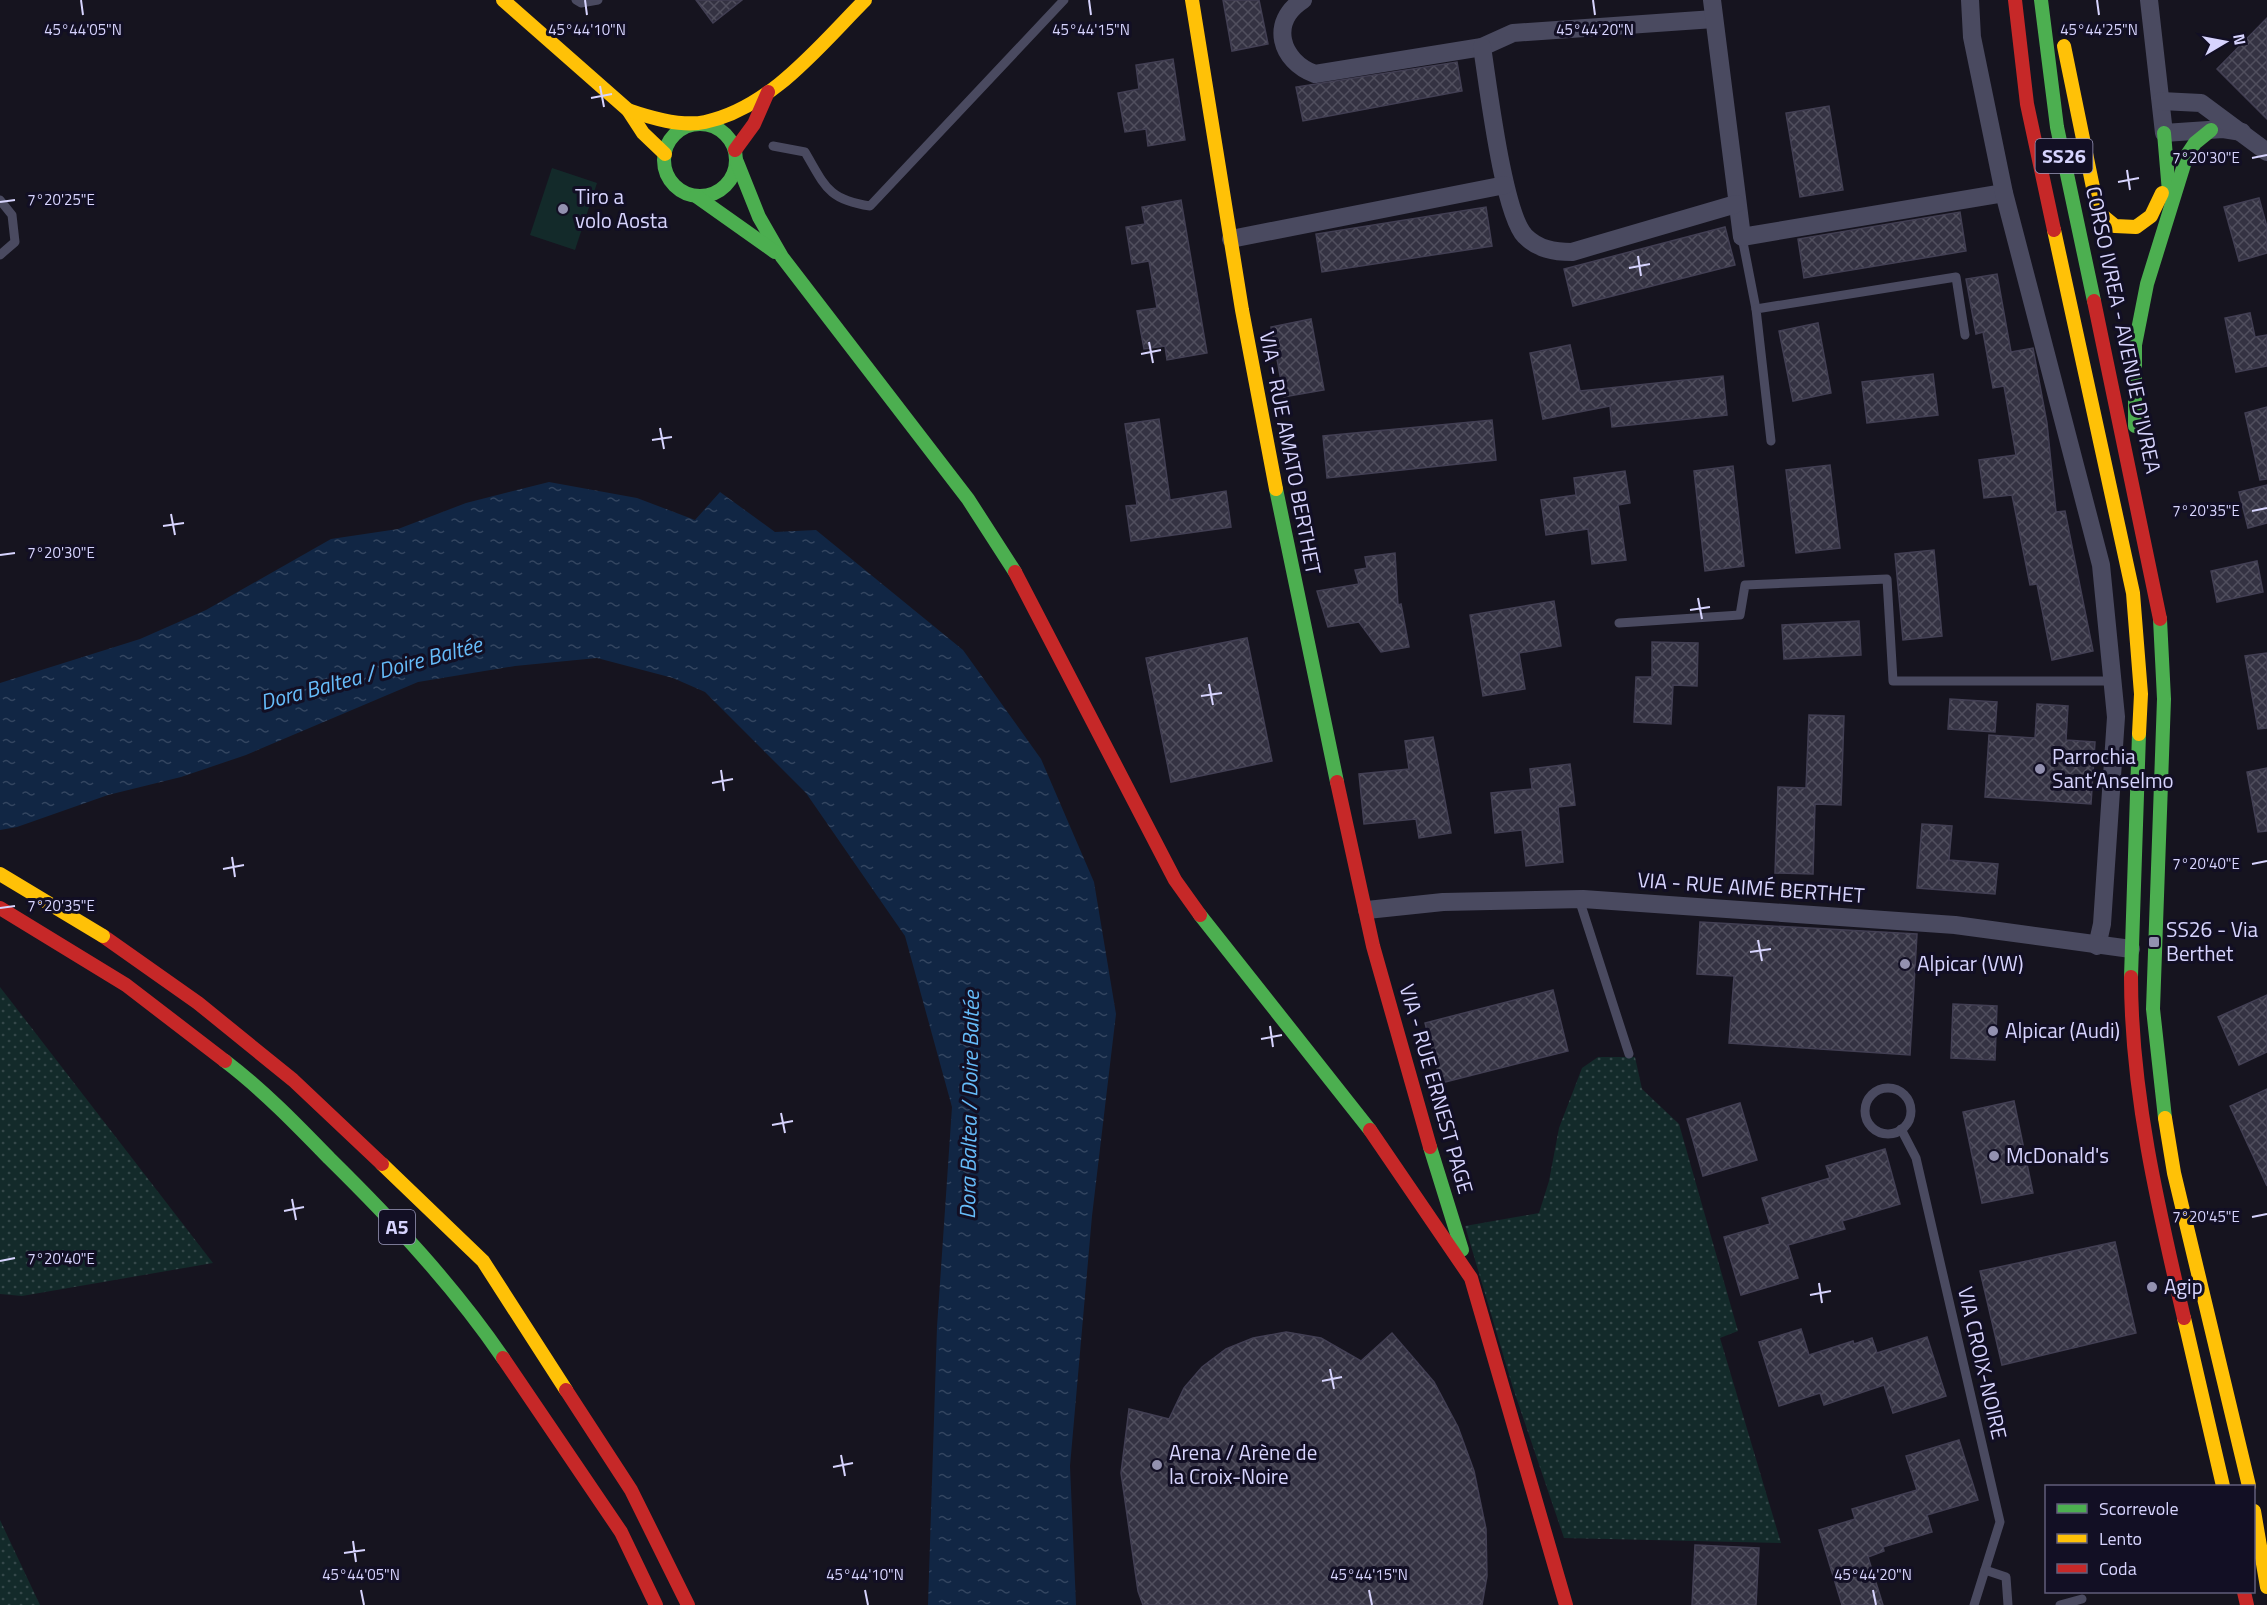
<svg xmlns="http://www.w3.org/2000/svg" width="2267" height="1605" font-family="'Titillium Web',sans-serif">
<defs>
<pattern id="grass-dots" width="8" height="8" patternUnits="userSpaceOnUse" patternTransform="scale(1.5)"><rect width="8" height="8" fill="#132a2a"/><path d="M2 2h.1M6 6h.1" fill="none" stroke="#35484a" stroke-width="1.8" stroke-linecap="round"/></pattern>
<pattern id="water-ripples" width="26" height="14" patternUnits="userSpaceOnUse" patternTransform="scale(1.5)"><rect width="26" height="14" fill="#112644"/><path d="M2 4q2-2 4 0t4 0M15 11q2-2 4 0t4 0" fill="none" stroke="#334560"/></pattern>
<pattern id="building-cross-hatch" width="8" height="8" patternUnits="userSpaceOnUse" patternTransform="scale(1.5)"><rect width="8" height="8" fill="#343242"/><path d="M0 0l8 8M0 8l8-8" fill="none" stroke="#514f5e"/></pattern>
</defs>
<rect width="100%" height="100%" fill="#16141f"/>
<g fill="url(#grass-dots)">
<path d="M0 987 213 1263 22 1296 0 1294Z"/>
<path d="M1598 1057H1635L1642 1089 1679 1124 1738 1331 1720 1338 1781 1543 1564 1538 1513 1388 1465 1226 1539 1213 1549 1181 1559 1128 1582 1068Z"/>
<path d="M0 1520 40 1605H0Z"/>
</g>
<path fill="#132a2a" d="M552 168 597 183 575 250 530 235Z"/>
<path fill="url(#water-ripples)" d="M549 482 637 498 695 520 720 492 775 532 816 530 963 650 1041 759 1094 882 1116 1014 1092 1216 1070 1466 1076 1605H928L937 1327 952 1107 905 936 806 793 705 692 673 678 597 658 515 666 418 682 246 755 181 777 108 795 17 827 0 830V683L140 639 206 610 331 539 398 529 466 503Z"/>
<g fill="url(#building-cross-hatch)" stroke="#423f53" stroke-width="1.5">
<path d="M696 0H742L713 23Z"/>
<path d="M1223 0H1259L1268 44 1232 51Z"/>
<path d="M2267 18V119L2217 69Z"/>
<path d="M1173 59 1185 140 1148 146 1146 129 1125 132 1118 93 1139 89 1136 65Z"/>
<path d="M1457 62 1462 91 1303 121 1296 87Z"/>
<path d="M1829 106 1843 190 1800 197 1786 113Z"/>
<path d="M2259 198 2267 227V253L2239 261 2224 207Z"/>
<path d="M1181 200 1207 353 1167 360 1165 346 1144 349 1137 311 1157 308 1149 261 1132 264 1126 227 1145 224 1142 207Z"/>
<path d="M1486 207 1492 246 1322 272 1316 234Z"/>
<path d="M1960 212 1966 251 1804 278 1798 239Z"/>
<path d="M1725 227 1735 265 1573 306 1564 269Z"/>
<path d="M1997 274 2011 352 2033 348 2047 423 2056 512 2065 511 2093 651 2052 660 2037 584 2030 585 2012 495 1984 498 1979 460 2016 455 2004 386 1993 388 1983 332 1976 334 1966 279Z"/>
<path d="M2250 313 2255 337 2267 335V366L2236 372 2225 318Z"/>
<path d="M1311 319 1324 390 1284 397 1271 327Z"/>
<path d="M1818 323 1831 393 1793 401 1779 331Z"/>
<path d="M1570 345 1580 391 1723 376 1727 415 1612 427 1610 406 1543 419 1530 353Z"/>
<path d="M1933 374 1938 415 1867 423 1862 382Z"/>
<path d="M2267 407V479L2260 480 2245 413Z"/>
<path d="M1159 419 1170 500 1226 491 1231 527 1131 541 1126 506 1137 505 1125 424Z"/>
<path d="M1492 420 1496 460 1327 478 1323 436Z"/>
<path d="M1830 465 1840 548 1796 553 1786 470Z"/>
<path d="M1733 466 1744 566 1705 571 1694 471Z"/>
<path d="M1625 471 1630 503 1618 505 1626 560 1592 564 1588 529 1546 535 1541 500 1576 495 1574 478Z"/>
<path d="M2267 485V523L2248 528 2239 492Z"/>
<path d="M1934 550 1942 636 1903 640 1895 554Z"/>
<path d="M1395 553 1398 605 1401 604 1409 647 1381 652 1359 622 1328 627 1317 591 1359 584 1355 570 1367 568 1365 557Z"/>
<path d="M2257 561 2263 592 2217 602 2211 571Z"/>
<path d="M1554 601 1561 646 1519 653 1525 689 1483 696 1470 615Z"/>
<path d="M1859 621 1861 655 1784 659 1782 625Z"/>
<path d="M1247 638 1272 761 1171 782 1146 658Z"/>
<path d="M1652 642 1698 643 1697 686 1673 685 1671 724 1634 722 1636 677H1652Z"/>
<path d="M2267 653V728L2258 729 2245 656Z"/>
<path d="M1950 699 1997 702 1995 732 1948 729Z"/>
<path d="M2037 704 2068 706 2066 740 2095 742 2091 804 1985 797 1989 735 2035 738Z"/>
<path d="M1809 715 1844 716 1841 805 1815 804 1813 874 1775 873 1778 787 1806 788Z"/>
<path d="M1433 737 1451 833 1419 838 1416 819 1364 824 1359 774 1409 769 1405 741Z"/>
<path d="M1570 764 1575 805 1558 807 1563 862 1526 866 1522 830 1495 833 1491 793 1532 789 1530 769Z"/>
<path d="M2267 768V831L2258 832 2247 772Z"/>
<path d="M1922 824 1952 826 1949 860 1998 864 1995 894 1917 888Z"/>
<path d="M1700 922 1917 934 1910 1055 1729 1043 1734 976 1697 974Z"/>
<path d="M1553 990 1568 1051 1441 1083 1425 1023Z"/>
<path d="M2267 995V1052L2239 1065 2218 1017Z"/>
<path d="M1953 1004 1997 1006 1995 1060 1951 1058Z"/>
<path d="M2267 1089V1186L2230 1106Z"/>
<path d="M2014 1101 2033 1193 1982 1203 1963 1112Z"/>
<path d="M1740 1103 1757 1160 1703 1176 1687 1119Z"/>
<path d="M1885 1149 1900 1204 1842 1221 1845 1229 1788 1245 1798 1278 1741 1295 1724 1237 1770 1224 1762 1198 1830 1178 1826 1166Z"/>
<path d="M2115 1242 2136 1333 2002 1365 1980 1271Z"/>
<path d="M1801 1329 1809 1355 1853 1341 1854 1344 1872 1338 1877 1353 1927 1337 1946 1396 1893 1413 1884 1385 1824 1405 1820 1393 1779 1406 1759 1342Z"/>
<path d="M1286 1332 1321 1338 1361 1361 1392 1333 1434 1382 1458 1427 1474 1471 1486 1529 1487 1576 1482 1605H1143L1138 1591 1121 1473 1129 1409 1169 1419 1184 1388 1202 1367 1226 1349 1253 1338Z"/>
<path d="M1959 1440 1978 1500 1927 1515 1932 1532 1883 1547 1884 1551 1868 1557 1883 1605H1842L1819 1530 1855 1519 1852 1509 1917 1490 1906 1456Z"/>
<path d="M1695 1545 1759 1548 1756 1605H1692Z"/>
</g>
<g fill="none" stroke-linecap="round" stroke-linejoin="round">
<g stroke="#4a4a60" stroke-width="9">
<path d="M576 0 581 3 598 0"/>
<path d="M773 146 805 152C825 186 828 200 870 206L1064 0"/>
<path d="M0 200 12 215 15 242 0 255"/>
<path d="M1742 237 1756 309"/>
<path d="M1771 441 1756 309 1956 277 1965 335"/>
<path d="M1619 623 1740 615 1745 585 1887 579 1893 681H2113"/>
<path d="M1579 899 1629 1054"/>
<circle cx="1888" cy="1111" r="23"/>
<path d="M1901 1129 1916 1158 2000 1522 1974 1605"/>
<path d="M1985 1570 2006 1577 2008 1605"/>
<path d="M2060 1605 2082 1599"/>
</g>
<g stroke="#4a4a60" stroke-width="18">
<path d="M1303 0C1269 22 1280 61 1315 74L1482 47 1513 33 1714 19"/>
<path d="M1712 0 1742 237 2004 193"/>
<path d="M1970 0 1972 37 2004 193 2101 565 2116 717 2102 924 2097 946"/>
<path d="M2149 0 2164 133 2223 129 2242 132"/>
<path d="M1482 47C1488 84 1503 213 1525 236 1538 249 1554 252 1572 252L1736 204"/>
<path d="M2161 101 2201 103 2267 152"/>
<path d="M1231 239 1505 185"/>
<path d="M1367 910 1443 902 1583 899 1955 925 2131 949"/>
</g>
<g stroke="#4caf50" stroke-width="14">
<path d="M2041 0 2057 127 2094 301"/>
<circle cx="700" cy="160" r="36"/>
<path d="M2164 133 2169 192"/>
<path d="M737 162 759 217 782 257 968 499 1015 572"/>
<path d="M696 196 775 252"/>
<path d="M2135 426V345L2147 284 2187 155 2195 143 2211 130"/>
<path d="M1276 489 1337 782"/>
<path d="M2160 619 2164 699 2153 1009 2165 1118"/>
<path d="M1200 915 1370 1130"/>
<path d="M2131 977 2139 734"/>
<path d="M225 1061C263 1090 296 1124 329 1158 393 1221 453 1285 503 1358"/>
<path d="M1430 1147 1462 1250"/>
</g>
<g stroke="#ffc107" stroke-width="14">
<path d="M503 0 628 110 643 133 665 154"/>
<path d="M1192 0 1242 310 1276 489"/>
<path d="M2064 46 2098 212 2115 226 2136 227 2151 216 2162 193"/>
<path d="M628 110C651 118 681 127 705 122 771 108 820 45 865 0"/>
<path d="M2054 230 2133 593 2141 694 2139 734"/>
<path d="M2165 1118 2174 1173 2249 1486"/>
<path d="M382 1164 483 1261 566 1390"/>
<path d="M2184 1318 2223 1486"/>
<path d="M2254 1511 2267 1587"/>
</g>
<g stroke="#c62828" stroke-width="14">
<path d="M2015 0 2027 104 2054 230"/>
<path d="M735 150 754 124 768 92"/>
<path d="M2094 301 2160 619"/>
<path d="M1015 572 1175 880 1200 915"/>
<path d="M1337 782 1373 946 1430 1147"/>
<path d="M0 908 126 985 225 1061"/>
<path d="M103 936 198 1003 293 1080 382 1164"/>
<path d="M2131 977C2131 1092 2158 1207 2184 1318"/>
<path d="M1370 1130 1471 1278 1566 1605"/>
<path d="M503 1358 621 1532 656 1605"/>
<path d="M566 1390 631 1490 688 1605"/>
<path d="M2244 1592 2247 1605"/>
</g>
<path stroke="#ffc107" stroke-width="14" d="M0 874 103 936"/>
</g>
<path fill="none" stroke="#d7d4fe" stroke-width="2" d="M81 0 83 15M585 0 587 15M1089 0 1091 15M1593 0 1595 15M2097 0 2099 15M600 86 604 107M591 98 612 94M2252 158 2267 155M2127 170 2130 190M2118 182 2139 178M0 202 15 200M1638 256 1641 276M1629 268 1650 264M1149 342 1153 363M1141 354 1161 350M660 428 664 449M652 440 672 437M2252 511 2267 508M171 514 175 535M163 526 184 523M0 555 15 553M1698 598 1702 619M1690 610 1710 607M1209 684 1213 705M1201 696 1222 693M721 770 724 791M712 783 733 779M232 857 235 877M2252 864 2267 861M223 869 244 865M0 908 15 906M1758 940 1762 961M1750 952 1771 949M1270 1026 1273 1047M1261 1039 1282 1035M781 1113 785 1133M772 1125 793 1121M292 1199 296 1220M284 1211 304 1207M2252 1217 2267 1214M0 1261 15 1258M1819 1283 1822 1303M1810 1295 1831 1291M1330 1369 1334 1389M1322 1381 1342 1377M841 1455 845 1476M833 1467 853 1463M353 1541 356 1562M344 1553 365 1550M361 1590 364 1605M865 1590 868 1605M1369 1590 1372 1605M1873 1590 1876 1605"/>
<g fill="#9391b0" stroke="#120f24" stroke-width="2">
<circle cx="563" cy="209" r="6"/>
<circle cx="2040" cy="769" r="6"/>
<rect x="2148" y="936" width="12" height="12" rx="3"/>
<circle cx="1905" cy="964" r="6"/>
<circle cx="1993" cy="1031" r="6"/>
<circle cx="1994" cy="1156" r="6"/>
<circle cx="2152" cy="1287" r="6"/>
<circle cx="1157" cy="1465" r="6"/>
</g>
<g text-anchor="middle" stroke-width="6" stroke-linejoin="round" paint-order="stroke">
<g fill="#120f24" stroke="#9c99bd" stroke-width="1.5">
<rect x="2035.5" y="139" width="57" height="34" rx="4.5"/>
<rect x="379" y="1210" width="36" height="34" rx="4.5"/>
</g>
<g font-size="20" font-weight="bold" fill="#d7d4fe">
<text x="2064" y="163">SS26</text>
<text x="397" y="1234">A5</text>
</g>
<g font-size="21" fill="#d7d4fe" stroke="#120f24" text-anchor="start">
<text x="575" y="204">Tiro a<tspan x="575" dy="24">volo Aosta</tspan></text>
<text x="2052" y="764">Parrochia<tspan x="2052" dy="24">Sant’Anselmo</tspan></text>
<text x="2166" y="937">SS26 - Via<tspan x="2166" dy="24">Berthet</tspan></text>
<text x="1917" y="971">Alpicar (VW)</text>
<text x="2005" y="1038">Alpicar (Audi)</text>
<text x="2006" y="1163">McDonald's</text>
<text x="2164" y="1294">Agip</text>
<text x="1169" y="1460">Arena / Arène de<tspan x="1169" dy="24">la Croix-Noire</tspan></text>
</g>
<g font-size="21" fill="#d7d4fe" stroke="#120f24">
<text transform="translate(2123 330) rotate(78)" y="7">CORSO IVREA - AVENUE D'IVREA</text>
<text transform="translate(1290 453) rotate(79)" y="7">VIA - RUE AMATO BERTHET</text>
<text transform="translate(1751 888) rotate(4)" y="7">VIA - RUE AIMÉ BERTHET</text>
<text transform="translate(1436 1089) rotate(74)" y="7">VIA - RUE ERNEST PAGE</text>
<text transform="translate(1982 1363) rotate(77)" y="7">VIA CROIX-NOIRE</text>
</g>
<g font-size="22" font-style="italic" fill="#66bcfa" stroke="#120f24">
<text transform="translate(371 673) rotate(-15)" y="8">Dora Baltea / Doire Baltée</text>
<text transform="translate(969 1105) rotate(-89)" y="8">Dora Baltea / Doire Baltée</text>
</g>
</g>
<g font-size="15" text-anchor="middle" fill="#d7d4fe" stroke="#120f24" stroke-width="6" stroke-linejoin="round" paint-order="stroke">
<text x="2099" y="35">45°44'25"N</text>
<text x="83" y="35">45°44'05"N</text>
<text x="587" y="35">45°44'10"N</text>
<text x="1091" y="35">45°44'15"N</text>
<text x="1595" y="35">45°44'20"N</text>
<text x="2206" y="163">7°20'30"E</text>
<text x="61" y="205">7°20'25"E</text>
<text x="2206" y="516">7°20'35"E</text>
<text x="61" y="558">7°20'30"E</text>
<text x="2206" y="869">7°20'40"E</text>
<text x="61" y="911">7°20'35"E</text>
<text x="2206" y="1222">7°20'45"E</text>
<text x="61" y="1264">7°20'40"E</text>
<text x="361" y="1580">45°44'05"N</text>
<text x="865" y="1580">45°44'10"N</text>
<text x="1369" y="1580">45°44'15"N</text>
<text x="1873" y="1580">45°44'20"N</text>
</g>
<rect x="2045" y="1485" width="210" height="108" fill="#120f24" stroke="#615e7b" stroke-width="1.5"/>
<rect x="2057" y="1504" width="30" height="9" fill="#4caf50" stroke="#615e7b" stroke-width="1.5"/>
<text x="2099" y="1515" font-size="18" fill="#d7d4fe">Scorrevole</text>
<rect x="2057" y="1534" width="30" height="9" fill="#ffc107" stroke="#615e7b" stroke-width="1.5"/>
<text x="2099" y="1545" font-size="18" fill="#d7d4fe">Lento</text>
<rect x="2057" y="1564" width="30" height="9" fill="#c62828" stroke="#615e7b" stroke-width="1.5"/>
<text x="2099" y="1575" font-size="18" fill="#d7d4fe">Coda</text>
<g transform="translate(2225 42) rotate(80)" stroke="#120f24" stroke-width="4.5" paint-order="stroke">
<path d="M0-4.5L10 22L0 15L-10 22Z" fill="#d7d4fe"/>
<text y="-9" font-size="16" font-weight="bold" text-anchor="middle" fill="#d7d4fe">N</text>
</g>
</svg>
